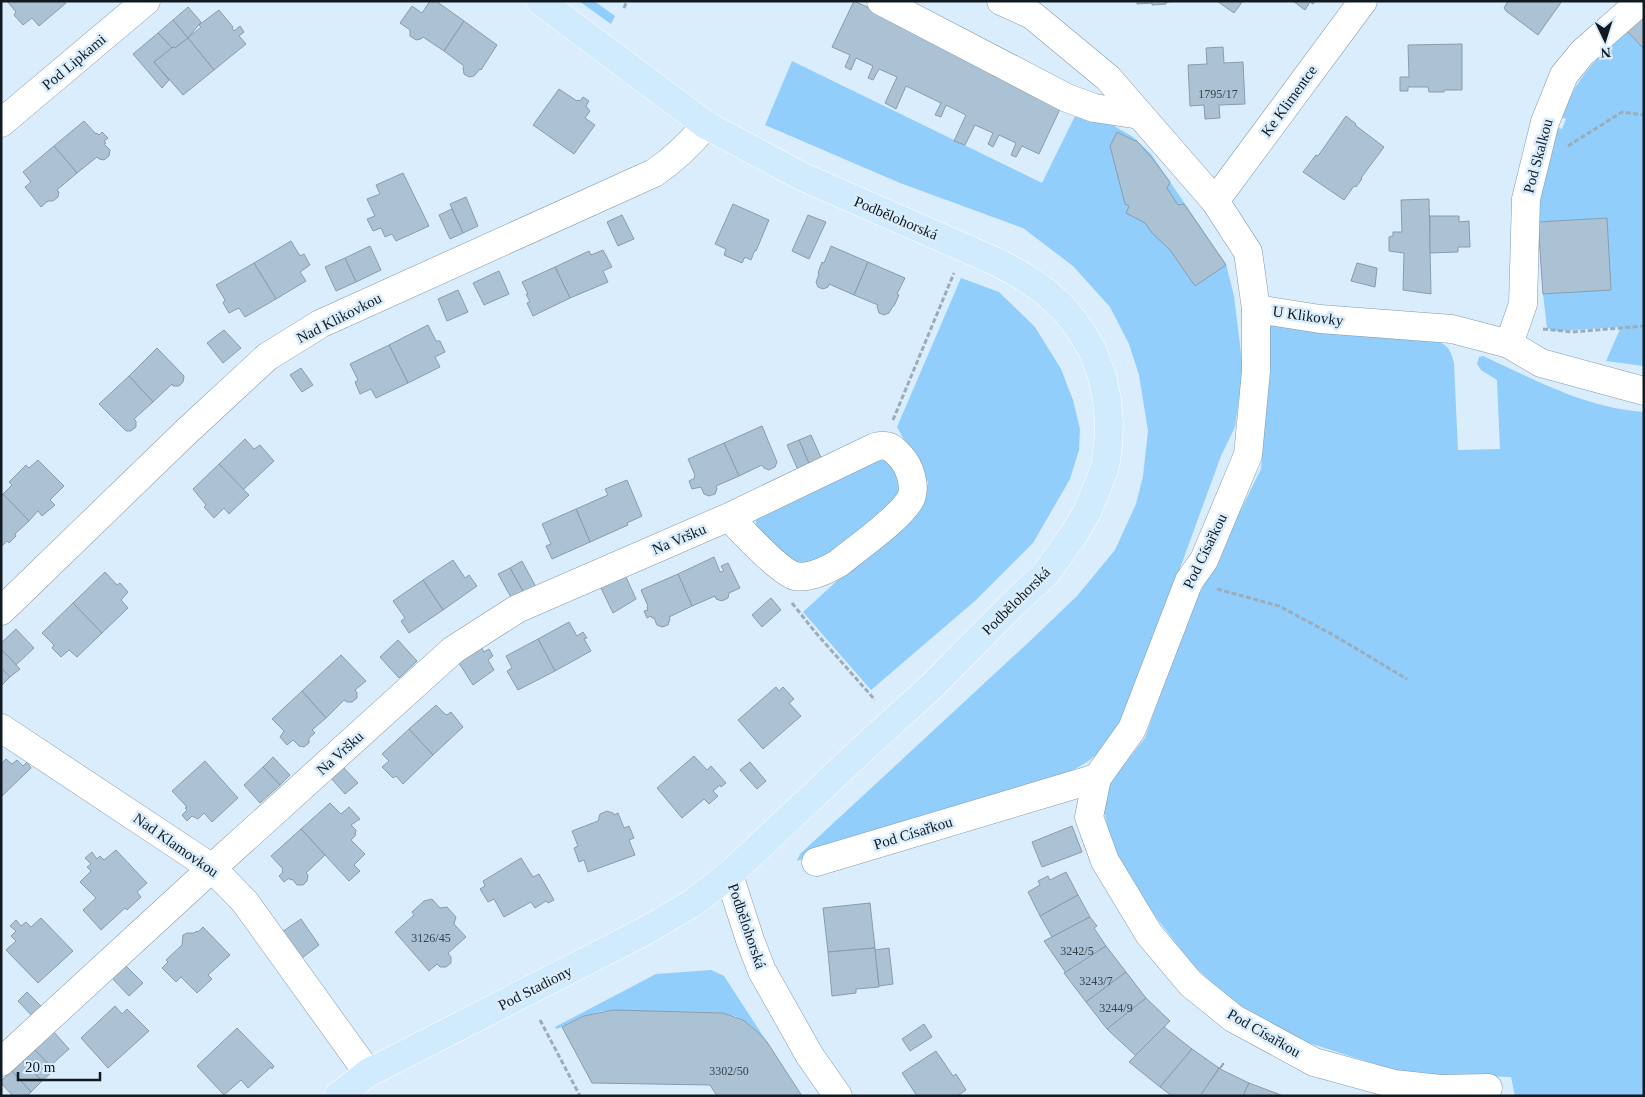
<svg xmlns="http://www.w3.org/2000/svg" width="1645" height="1097" font-family="Georgia,serif">
<rect width="100%" height="100%" fill="#daedfc"/>
<g fill="#91cefc">
<path d="M579 1H594L615 16 611 24Z"/>
<path d="M1627 31 1644 49V366L1606 361 1621 327 1557 331 1547 328 1543 294 1611 290 1606 218 1538 222V197L1556 127 1562 129 1566 119 1560 117C1577 78 1596 58 1627 31Z"/>
<path d="M792 61 1042 183 1080 106 1133 137 1151 154 1226 264 1234 296 1243 369 1235 427 1221 456 1121 730C1102 752 1087 765 1060 776L928 815 797 861 800 854 1030 641 1077 596 1115 550 1136 504 1143 476 1148 431 1139 375 1129 344 1110 307 1073 266 1023 228 900 183 765 125Z"/>
<path d="M961 278 999 292 1035 327 1061 369 1073 400 1080 429 1079 450 1070 479 1033 543 976 600 871 690 803 612 922 503 928 482 897 427Z"/>
<path d="M1260 316 1433 340C1448 345 1450 348 1454 363L1458 450 1500 449 1497 380 1481 370 1477 364 1479 357 1483 356C1535 380 1586 408 1644 412V1096H1515L1511 1077 1406 1074 1306 1042 1265 1022 1228 998 1192 964 1141 898 1118 856 1109 832 1103 808 1110 782 1145 738 1186 621 1261 469 1266 386Z"/>
<path d="M876 459 894 462 903 498 847 548 800 569 757 528 755 517Z"/>
<path d="M711 970 724 976 767 1042 759 1033 743 1020 735 1016 715 1012 603 1011 584 1016 557 1029 555 1027 656 974Z"/>
</g>
<g fill="#abc2d4" stroke="#879daf">
<path d="M7 1H64L66 3 39 26 32 18 23 25 14 15 16 12Z"/>
<path d="M430 1H436L464 21 444 51 423 37 421 39 416 40 410 36V30L400 23 412 6 422 13Z"/>
<path d="M854 1 926 34 994 71 992 75 1061 107 1039 154 1022 146 1016 157 1011 155 1016 143 999 135 993 147 988 144 993 133 975 125 965 145 954 141 966 115 946 105 941 117 935 115 941 103 906 86 896 109 885 103 897 77 879 69 873 80 868 78 873 66 856 58 851 70 845 67 850 55 832 47Z"/>
<path d="M1137 1H1183L1166 2V4L1152 5V3L1137 4Z"/>
<path d="M1217 1H1243L1234 13Z"/>
<path d="M1293 1H1315L1313 4 1310 2 1305 10Z"/>
<path d="M1508 1H1562L1538 35 1506 11 1504 8Z"/>
<path d="M188 7 201 22 188 38 173 20Z"/>
<path d="M219 10 233 27 232 28 234 31 240 26 244 32 239 36 246 44 214 70 188 38 201 27 199 25Z"/>
<path d="M1644 16V49L1627 31Z"/>
<path d="M173 20 188 38 175 48 173 47 172 48 158 33Z"/>
<path d="M464 21 497 45 481 70 480 69 474 76 469 77 464 74 463 68 464 66 444 51Z"/>
<path d="M158 33 172 48 154 62 169 80 162 88 133 54Z"/>
<path d="M188 38 214 70 183 95 154 62 173 47 175 48Z"/>
<path d="M1462 44V90H1444V92H1429L1428 87H1408V91H1400V77H1409L1408 45Z"/>
<path d="M1223 47 1224 63 1243 62 1245 104 1219 105 1220 118 1205 119 1204 105 1190 106 1188 65 1207 64 1206 48Z"/>
<path d="M559 89 577 101 578 100 580 101 583 97 589 101 586 106 590 111 585 118 595 125 574 154 533 125Z"/>
<path d="M1346 116 1356 124 1355 125 1384 147 1361 178 1362 179 1356 187 1354 186 1344 200 1303 172 1316 155 1318 156Z"/>
<path d="M84 121 96 134 97 133 99 135 102 132 108 138 104 141 106 143 104 144 110 150 109 156 104 160 99 159 97 157 77 173 54 146Z"/>
<path d="M1117 132 1135 141 1136 140 1152 158 1170 182 1167 188 1178 205 1184 204 1226 265 1195 286 1170 250 1152 233 1145 223 1126 213 1129 206 1125 204 1110 146Z"/>
<path d="M54 146 77 173 57 190 59 192 58 197 53 201H48L41 207 25 187 31 182 23 172Z"/>
<path d="M403 173 429 226 396 241 392 234 385 237 381 228 373 231 367 219 375 216 367 199 380 194 376 185Z"/>
<path d="M466 197 478 226 463 233 450 204Z"/>
<path d="M1429 199 1431 294 1403 290 1404 253 1389 251V237L1393 236V232H1402L1401 200Z"/>
<path d="M733 204 769 220 756 251 755 250 751 260 745 257 742 263 724 255 726 249 715 244Z"/>
<path d="M452 209 463 233 450 239 439 215Z"/>
<path d="M622 215 634 239 618 246 607 222Z"/>
<path d="M808 215 826 222 809 259 792 251Z"/>
<path d="M1430 216H1459V222L1469 221 1470 247H1458V252L1430 253Z"/>
<path d="M1607 218 1611 290 1543 294 1538 222Z"/>
<path d="M291 241 300 256 304 254 310 265 300 272 306 281 276 299 254 263Z"/>
<path d="M370 246 381 270 356 282 345 258Z"/>
<path d="M831 246 868 262 854 295 829 284 828 287 823 289 818 287 816 282 819 274 818 273 822 262 824 263Z"/>
<path d="M603 250 612 267 603 271 608 282 570 298 555 267 589 251 591 255Z"/>
<path d="M345 258 356 282 336 291 325 267Z"/>
<path d="M868 262 905 278 897 294 899 295 894 306H893L889 313 884 315 879 313 877 307 878 305 854 295Z"/>
<path d="M254 263 276 299 245 317 239 308 229 313 223 303 225 300 216 285Z"/>
<path d="M1357 263 1377 268 1375 287 1351 281Z"/>
<path d="M555 267 570 298 533 316 527 303 530 302 526 294H528L522 282Z"/>
<path d="M499 271 509 294 484 305 473 283Z"/>
<path d="M458 290 468 312 447 321 438 299Z"/>
<path d="M428 325 436 341H440L445 352 435 357 440 367 408 383 389 345Z"/>
<path d="M224 330 241 348 223 363 207 343Z"/>
<path d="M389 345 408 383 376 398 371 389 360 394 355 382 358 380 350 364Z"/>
<path d="M157 348 184 376 183 382 179 386H173L172 384 153 402 129 376Z"/>
<path d="M301 368 313 385 302 392 290 375Z"/>
<path d="M129 376 153 402 134 419 136 421V427L131 431H126L99 404Z"/>
<path d="M762 426 777 462 775 467 769 470 764 468 762 465 739 476 724 443Z"/>
<path d="M811 435 822 460 810 466 799 440Z"/>
<path d="M245 439 254 449 260 445 274 461 243 490 219 464Z"/>
<path d="M799 440 810 466 798 470 787 445Z"/>
<path d="M724 443 739 476 716 486 717 489 715 494 709 496 704 494 701 487 692 489 689 481 695 478 694 476 695 475 688 459Z"/>
<path d="M38 460 64 486 50 500 55 505 42 516 38 511 29 521 3 494 12 485 9 482 26 465 29 468Z"/>
<path d="M219 464 249 495 229 514 224 508 214 518 204 507 206 505 193 489Z"/>
<path d="M627 480 642 516 627 523 628 525 590 542 576 509 608 495 605 489Z"/>
<path d="M3 494 29 521 15 534 16 536 9 543 7 541 1 547V495Z"/>
<path d="M576 509 590 542 552 559 546 546 551 544 542 524Z"/>
<path d="M714 557 720 572 724 571 721 566 728 563 740 588 729 593 728 598 722 601 716 599 715 596 692 606 678 574Z"/>
<path d="M453 560 465 578 469 575 477 586 443 610 423 580Z"/>
<path d="M522 561 536 587 524 593 510 568Z"/>
<path d="M510 568 524 593 512 599 498 574Z"/>
<path d="M105 572 117 585 120 583 128 592 121 600 128 608 102 633 73 603Z"/>
<path d="M678 574 692 606 669 617 670 619 668 625 662 627 657 625 654 618H652L651 616 647 618 644 611 648 610 647 607 648 606 641 590Z"/>
<path d="M625 575 636 599 613 613 600 586Z"/>
<path d="M423 580 443 610 409 633 401 621 405 618 393 601Z"/>
<path d="M771 598 781 610 762 627 752 615Z"/>
<path d="M73 603 102 633 77 657 69 650 61 657 52 648 54 645 42 633Z"/>
<path d="M569 622 577 636 583 632 587 638 584 639 591 651 555 671 538 639Z"/>
<path d="M16 629 34 648 16 665 1 649V643Z"/>
<path d="M538 639 555 671 518 690 507 671 512 668 506 656Z"/>
<path d="M398 640 417 661 399 678 380 657Z"/>
<path d="M480 645 484 652 489 649 493 656 488 660 494 670 473 685 457 660Z"/>
<path d="M1 649 20 669 10 677 1 668Z"/>
<path d="M341 655 366 681 355 690 357 693V698L352 702H347L344 700 326 718 302 691Z"/>
<path d="M1 668 10 677 2 685H1Z"/>
<path d="M776 687 779 691 783 687 794 699 789 703 801 716 763 749 738 720Z"/>
<path d="M302 691 326 718 312 730 315 733 309 738V743L304 747 299 746 293 740 287 745 280 737 284 731 272 719Z"/>
<path d="M436 705 445 714 447 715 451 712 463 727 433 755 409 729Z"/>
<path d="M409 729 433 755 403 784 396 776 393 778 382 767 389 761 382 754Z"/>
<path d="M694 756 707 770 711 766 726 783 721 787 720 785 713 791 718 796 709 804 704 799 682 818 657 788Z"/>
<path d="M273 757 290 775 280 785 263 767Z"/>
<path d="M6 759 12 764 17 760 23 766 27 762 31 768 1 797V764Z"/>
<path d="M205 761 238 798 212 822 204 813 198 819 192 816 187 821 182 815 187 810 185 808 187 807 172 791Z"/>
<path d="M750 762 766 781 757 789 740 770Z"/>
<path d="M342 766 358 783 345 794 330 777Z"/>
<path d="M263 767 280 785 260 803 244 785Z"/>
<path d="M330 803 341 814 349 807 360 819 351 825 356 830 355 836 351 840 365 854 354 865 360 871 349 881 301 829Z"/>
<path d="M607 811 613 813 614 815 618 813 624 828 629 826 634 838 629 840 635 855 588 872 584 860 579 862 574 848 578 846 572 831 598 821 600 814Z"/>
<path d="M1072 826 1082 852 1042 867 1032 842Z"/>
<path d="M301 829 325 855 306 873 308 875 307 881 303 885H297L292 879 290 880 289 878 284 882 279 876 283 872 282 871 283 869 271 856Z"/>
<path d="M116 850 147 883 137 892 141 897 127 910 125 908 101 930 83 910 96 898 80 882 91 871 87 867 91 864 85 858 92 852 97 859 100 856 104 860Z"/>
<path d="M521 858 533 877 539 874 554 900 548 903 546 901 535 908 531 902 504 917 494 899 488 902 480 889 485 886 483 881Z"/>
<path d="M1066 872 1078 895 1040 916 1028 892 1040 885 1038 881 1048 876 1050 880Z"/>
<path d="M1078 895 1090 917 1052 937 1040 916Z"/>
<path d="M432 899 440 908 447 907 456 917 454 924 466 937 448 953 451 957V963L446 967H440L437 964 429 971 395 932 414 915 412 912 424 901Z"/>
<path d="M870 903 875 948 828 952 823 908Z"/>
<path d="M1090 917 1097 926 1094 928 1106 946 1066 973 1044 941Z"/>
<path d="M41 918 73 951 38 983 6 950 16 941 11 936 16 931 10 926 16 920 21 926 26 922 31 927Z"/>
<path d="M301 919 319 945 298 961 279 934Z"/>
<path d="M203 927 230 955 208 975 212 979 197 993 181 977 176 982 162 968 168 962 166 960 182 945 183 935 187 933H194L197 931 198 932Z"/>
<path d="M1106 946 1126 972 1086 1002 1064 973Z"/>
<path d="M875 948 879 987 856 989V993L832 996 828 952Z"/>
<path d="M889 948 893 984 879 986 875 950Z"/>
<path d="M125 965 143 983 129 996 111 977Z"/>
<path d="M1126 972 1146 998 1107 1029 1086 1002Z"/>
<path d="M27 992 43 1008 33 1017 18 1001Z"/>
<path d="M1146 998 1170 1021 1136 1056 1107 1029Z"/>
<path d="M115 1006 122 1014 127 1009 149 1031 108 1068 81 1038Z"/>
<path d="M613 1010 723 1013 743 1020 759 1033 767 1042 802 1096H717L710 1085 592 1083 562 1027 584 1016Z"/>
<path d="M924 1024 932 1037 910 1051 902 1039Z"/>
<path d="M1164 1027 1192 1049 1160 1087 1129 1062Z"/>
<path d="M237 1028 274 1066 272 1069 271 1067 248 1088 241 1080 224 1095 197 1066Z"/>
<path d="M53 1031 69 1049 50 1066 34 1049Z"/>
<path d="M1192 1049 1219 1068 1200 1096H1172L1160 1087Z"/>
<path d="M35 1050 54 1070 42 1081 23 1061Z"/>
<path d="M936 1051 953 1076 956 1074 966 1090 957 1096H917L902 1073Z"/>
<path d="M23 1061 42 1081 31 1092 12 1071Z"/>
<path d="M1223 1063 1224 1064 1220 1069 1249 1083 1243 1096H1200Z"/>
<path d="M12 1071 31 1092 27 1096H13L1 1083V1081Z"/>
<path d="M1249 1083 1281 1095V1096H1243Z"/>
</g>
<g fill="none" stroke-linecap="round" stroke-linejoin="round">
<g stroke="#8399aa" stroke-width="29">
<g id="minor">
<path d="M881 1 1067 98 1094 108 1140 115"/>
<path d="M1001 1 1032 15 1108 78 1215 201 1248 252 1256 309 1320 319 1452 329 1509 344 1541 363 1644 391"/>
<path d="M1 123 146 1"/>
<path d="M1215 201 1363 1"/>
<path d="M1256 309V371L1248 455 1204 560 1189 581 1132 729 1097 778 1089 817 1105 861 1149 934 1191 984 1233 1018 1314 1062 1394 1084 1440 1089 1488 1088"/>
<path d="M1509 344 1523 304 1526 199 1545 122 1564 75 1582 53 1641 1"/>
<path d="M1 611 187 431 267 357 320 324 654 173C675 159 690 144 706 125"/>
<path d="M1 728 212 868 245 902 368 1073"/>
<path d="M816 862 1097 778"/>
<path d="M729 875 750 940 762 971 810 1056 838 1096"/>
<path d="M1 1062 212 868 453 650 517 609 729 517 875 447C888 443 893 448 901 457 910 467 916 486 911 498 902 517 857 548 839 563 827 570 809 579 795 576 780 572 741 530 729 517"/>
</g>
</g>
<g stroke="#fff" stroke-width="29">
<path id="major" d="M338 1096 368 1073 645 931 691 904 729 875 867 745 931 687 1010 607 1046 573 1074 534 1087 512 1097 488 1105 467 1108 446 1109 423 1107 400 1102 376 1093 352 1081 331 1066 311 1047 293 1026 278 999 263 801 176 706 125 540 1"/>
</g>
<g stroke="#9cacb8" stroke-width="3" stroke-dasharray="5 2.5" stroke-linecap="butt">
<path d="M624 8 627 1"/>
<path d="M1568 146 1622 112 1644 115"/>
<path d="M1543 329 1572 332 1644 326"/>
<path d="M893 420 954 273"/>
<path d="M1217 589 1279 606 1335 636 1407 679"/>
<path d="M792 603 816 633 875 700"/>
<path d="M540 1020 580 1096"/>
</g>
<use href="#minor" stroke="#fff" stroke-width="28"/>
<use href="#major" stroke="#d0eafe" stroke-width="28"/>
</g>
<g text-anchor="middle" stroke-width="5" stroke-linejoin="round" paint-order="stroke">
<g font-size="12" fill="#38444d">
<text x="1218" y="98">1795/17</text>
<text x="431" y="942">3126/45</text>
<text x="1077" y="955">3242/5</text>
<text x="1096" y="985">3243/7</text>
<text x="1116" y="1012">3244/9</text>
<text x="729" y="1075">3302/50</text>
</g>
<g font-size="15" fill="#111a20" stroke="#daedfc">
<text transform="translate(74 62) rotate(-40)" y="5">Pod Lipkami</text>
<text transform="translate(1289 101) rotate(-54)" y="5">Ke Klimentce</text>
<text transform="translate(1538 156) rotate(-75)" y="5">Pod Skalkou</text>
<text transform="translate(896 218) rotate(23)" y="5">Podbělohorská</text>
<text transform="translate(1308 316) rotate(8)" y="5">U Klikovky</text>
<text transform="translate(339 318) rotate(-27)" y="5">Nad Klikovkou</text>
<text transform="translate(679 539) rotate(-23)" y="5">Na Vršku</text>
<text transform="translate(1205 551) rotate(-64)" y="5">Pod Císařkou</text>
<text transform="translate(1016 601) rotate(-45)" y="5">Podbělohorská</text>
<text transform="translate(340 753) rotate(-42)" y="5">Na Vršku</text>
<text transform="translate(913 833) rotate(-17)" y="5">Pod Císařkou</text>
<text transform="translate(176 845) rotate(35)" y="5">Nad Klamovkou</text>
<text transform="translate(747 926) rotate(71)" y="5">Podbělohorská</text>
<text transform="translate(535 988) rotate(-27)" y="5">Pod Stadiony</text>
<text transform="translate(1264 1033) rotate(30)" y="5">Pod Císařkou</text>
</g>
</g>
<rect width="1645" height="1097" fill="none" stroke="#111a20" stroke-width="5"/>
<g transform="translate(1605 40) rotate(176)" stroke="#daedfc" stroke-width="4" paint-order="stroke">
<path d="M0-4L9 19L0 12L-9 19Z" fill="#111a20"/>
<text y="-8" font-size="14" font-weight="bold" text-anchor="middle" fill="#111a20">N</text>
</g>
<path d="M18 1072v8h82v-8" fill="none" stroke="#111a20" stroke-width="2.5"/>
<text x="25" y="1072" font-size="15" fill="#111a20" stroke="#daedfc" stroke-width="4" paint-order="stroke">20 m</text>
</svg>
